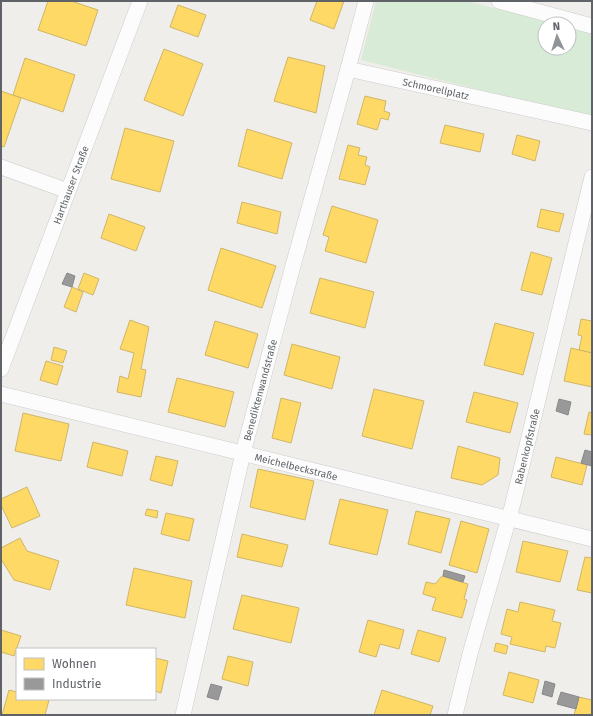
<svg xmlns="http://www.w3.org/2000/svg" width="593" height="716" font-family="'Fira Sans',sans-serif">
<rect width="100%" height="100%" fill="#efeeea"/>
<path fill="#d8ebd6" d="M376 1H466L557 24H545V48H569V27L592 33V118L361 60Z"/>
<g fill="#ffd966" stroke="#cfb667">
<path d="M48 1H71L98 10 86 46 38 30Z"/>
<path d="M317 1H344L334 29 310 20Z"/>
<path d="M178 5 206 15 198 37 170 27Z"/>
<path d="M164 49 203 64 183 116 144 100Z"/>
<path d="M288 57 325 66 316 113 274 101Z"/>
<path d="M25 58 75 75 63 112 13 95Z"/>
<path d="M1 91 21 98 4 147 1 146Z"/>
<path d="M365 96 386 101 384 111 390 113 388 120 381 118 377 130 357 124Z"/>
<path d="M445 125 484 134 480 152 440 143Z"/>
<path d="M125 128 174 141 160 192 111 179Z"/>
<path d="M247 129 292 143 282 179 238 166Z"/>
<path d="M517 135 540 141 535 161 512 154Z"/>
<path d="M348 145 360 148 358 155 367 157 365 165 370 167 365 185 339 179Z"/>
<path d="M242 202 281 212 277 234 237 223Z"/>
<path d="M332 206 378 220 366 263 325 251 329 237 323 235Z"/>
<path d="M541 209 564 214 559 232 537 227Z"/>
<path d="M109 214 145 227 136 251 101 238Z"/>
<path d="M221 248 276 266 262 308 208 290Z"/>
<path d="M531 252 552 258 542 295 521 290Z"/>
<path d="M84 273 99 279 93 295 78 289Z"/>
<path d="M320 278 374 292 365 328 310 313Z"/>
<path d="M72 287 83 292 76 312 64 307Z"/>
<path d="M581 319 592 321V353L579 350 582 336 578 335Z"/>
<path d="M130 320 149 327 141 369 146 370 141 397 117 392 120 376 128 379 134 353 120 349Z"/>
<path d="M215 321 258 334 248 368 205 355Z"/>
<path d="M495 323 534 333 523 375 484 365Z"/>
<path d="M292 344 340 357 332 389 284 375Z"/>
<path d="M54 347 67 351 63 363 51 360Z"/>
<path d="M571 348 592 353V387L564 381Z"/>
<path d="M46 361 63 366 57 385 40 380Z"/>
<path d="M177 378 234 392 225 427 168 412Z"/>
<path d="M374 389 424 401 412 449 362 436Z"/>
<path d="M474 392 518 403 510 433 466 422Z"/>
<path d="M281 398 301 403 291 443 272 438Z"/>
<path d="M589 412 592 413V435L584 434Z"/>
<path d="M23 413 69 424 61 461 15 451Z"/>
<path d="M93 442 128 451 122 476 87 467Z"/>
<path d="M458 446 500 458 498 475 482 485 451 478Z"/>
<path d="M156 456 178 461 172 486 150 480Z"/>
<path d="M556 457 587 465 582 485 551 477Z"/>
<path d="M258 469 314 481 305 520 250 507Z"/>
<path d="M27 487 40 516 12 528 1 505V499Z"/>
<path d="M340 499 388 510 377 555 329 544Z"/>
<path d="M147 509 158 511 157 518 145 515Z"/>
<path d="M416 511 450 519 441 553 408 544Z"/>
<path d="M166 513 194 519 189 541 161 534Z"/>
<path d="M461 521 489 529 477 573 449 565Z"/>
<path d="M242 534 288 545 282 567 237 557Z"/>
<path d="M20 538 27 551 59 561 50 590 14 580 1 559V548Z"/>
<path d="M523 541 568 551 560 582 516 572Z"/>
<path d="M585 557 592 558V593L577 590Z"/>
<path d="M134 568 192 581 185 618 126 605Z"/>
<path d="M442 576 468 584 464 599 467 600 462 618 432 610 436 598 423 594 426 582 435 584Z"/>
<path d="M242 595 299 608 291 643 233 629Z"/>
<path d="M520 602 555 610 552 621 561 623 555 648 546 646 545 652 510 644 512 637 501 634 507 609 518 612Z"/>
<path d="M368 620 404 630 399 649 380 644 376 657 359 652Z"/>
<path d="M1 630 21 636 14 656 1 652Z"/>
<path d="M418 630 446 638 439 662 411 654Z"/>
<path d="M496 643 508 646 506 654 494 651Z"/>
<path d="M228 656 253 662 248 686 222 679Z"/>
<path d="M155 658 168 661 161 693 155 691Z"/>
<path d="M509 672 539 680 533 703 503 695Z"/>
<path d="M9 690 17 692V699H44L49 700 45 715H2Z"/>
<path d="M382 690 433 706 430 715H374Z"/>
<path d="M579 697 592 700V715H574Z"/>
</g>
<g fill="#999" stroke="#88898a">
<path d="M67 273 75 276 72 287 62 284Z"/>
<path d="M559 399 571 402 568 415 556 411Z"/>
<path d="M585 450 592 452V466L581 463Z"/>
<path d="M444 570 465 576 463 582 443 576Z"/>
<path d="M545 681 555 684 552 697 542 694Z"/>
<path d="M211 684 222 687 218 700 207 697Z"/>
<path d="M561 692 579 697 576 709 557 704Z"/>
</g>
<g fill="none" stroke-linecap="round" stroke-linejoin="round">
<g stroke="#cbcccc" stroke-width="16">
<g id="street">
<path d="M499 1 592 26"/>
<path id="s1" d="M348 69 592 123"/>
<path d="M1 167 68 191"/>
<path id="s2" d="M1 369 140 1"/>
<path id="s3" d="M1 394 592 539"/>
<path id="s4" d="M183 715 243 453 294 262 348 69 366 1"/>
<path id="s5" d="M455 715 470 654 512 507 592 177"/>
</g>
</g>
<use href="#street" stroke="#fdfcfc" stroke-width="15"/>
</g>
<g text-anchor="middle" stroke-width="4" stroke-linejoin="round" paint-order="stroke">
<g font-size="10" fill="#5f6368" stroke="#fff">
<text dy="4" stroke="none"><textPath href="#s1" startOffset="90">Schmorellplatz</textPath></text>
<text dy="4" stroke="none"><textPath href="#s2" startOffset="197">Harthauser Straße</textPath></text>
<text dy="4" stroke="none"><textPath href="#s4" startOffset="334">Benediktenwandstraße</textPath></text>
<text dy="4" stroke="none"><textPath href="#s5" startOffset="278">Rabenkopfstraße</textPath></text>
<text dy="4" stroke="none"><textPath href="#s3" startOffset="304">Meichelbeckstraße</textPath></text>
</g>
</g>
<rect width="593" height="716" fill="none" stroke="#5f6368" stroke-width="4"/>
<rect x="16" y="648" width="140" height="52" fill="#ffffff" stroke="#bfc1c3"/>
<rect x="24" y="658" width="20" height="12" fill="#ffd966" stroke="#bfc1c3"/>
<text x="52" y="668" font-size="12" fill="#5f6368">Wohnen</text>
<rect x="24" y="678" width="20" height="12" fill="#999999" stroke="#bfc1c3"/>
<text x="52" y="688" font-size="12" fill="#5f6368">Industrie</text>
<g transform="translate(557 36) rotate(356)"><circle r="19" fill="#ffffff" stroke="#bfc1c3"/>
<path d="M0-3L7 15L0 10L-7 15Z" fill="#919496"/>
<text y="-6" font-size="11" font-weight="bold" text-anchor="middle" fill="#5f6368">N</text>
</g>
</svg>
